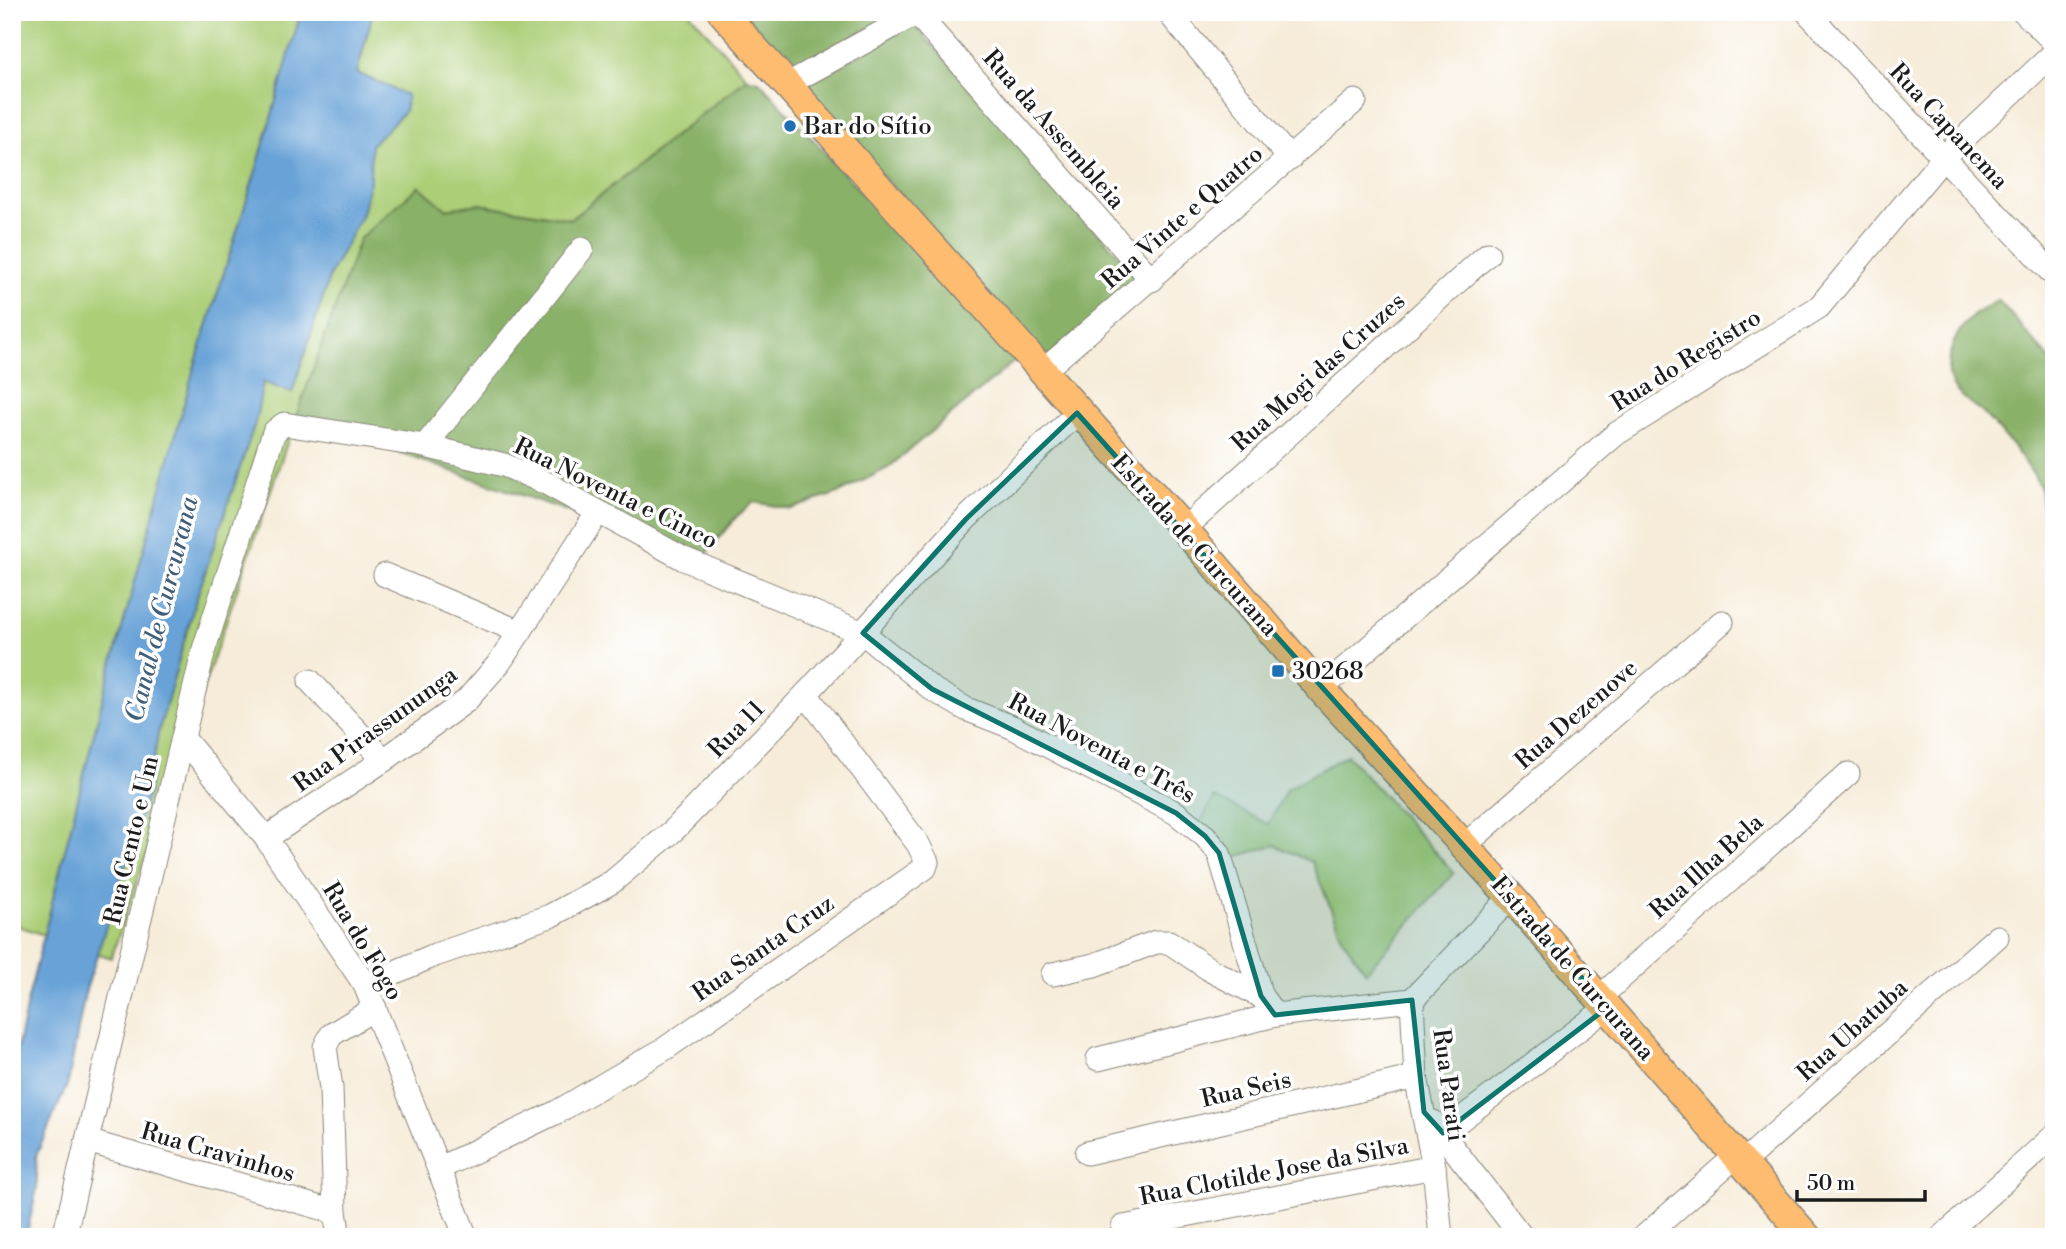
<svg xmlns="http://www.w3.org/2000/svg" width="2066" height="1249" font-family="'Libre Bodoni',serif">
<rect width="100%" height="100%" fill="#fff"/>
<filter id="ink" filterUnits="userSpaceOnUse"><feTurbulence type="fractalNoise" baseFrequency=".0143" numOctaves="2"/><feDisplacementMap in="SourceGraphic" scale="14" xChannelSelector="R" yChannelSelector="G"/><feConvolveMatrix kernelMatrix="1 2 1 2 8 2 1 2 1" color-interpolation-filters="sRGB"/></filter>
<filter id="wash" filterUnits="userSpaceOnUse"><feTurbulence type="fractalNoise" baseFrequency=".00686" numOctaves="4" result="noise"/><feDisplacementMap in="SourceGraphic" scale="28" xChannelSelector="R" yChannelSelector="G"/><feGaussianBlur stdDeviation="1.57" result="paint"/><feColorMatrix in="noise" values="0 0 0 0 0 0 0 0 0 0 0 0 0 0 0 0 0 1.4 0 .05"/><feComposite in="paint" operator="in"/></filter>
<g filter="url(#wash)">
<rect width="100%" height="100%" fill="#f6ecd9"/>
<g fill="#acce77" stroke="#64754a" stroke-width="2">
<path d="M12 12H689L747 78 571 219 479 204 445 209 296 417 111 958 12 924Z"/>
<path d="M1347 755 1454 873 1366 972 1343 939 1312 862 1274 845 1232 858 1200 823 1214 797 1268 824 1287 789Z"/>
</g>
<g fill="#89b168" stroke="#526642" stroke-width="2">
<path d="M744 12H901L788 68Z"/>
<path d="M913 23 1141 280 1045 359 803 87Z"/>
<path d="M747 78 759 81 1016 360 888 468 841 492 791 509 754 502 736 517 703 558 296 417 360 238 419 186 446 209 479 204 571 219Z"/>
<path d="M1998 300 2054 364V601L2040 486C2026 460 2004 435 1983 413 1974 405 1961 398 1954 388 1941 366 1953 334 1971 318 1978 311 1989 306 1998 300Z"/>
</g>
<path fill="#67a2d7" stroke="#425f7a" stroke-width="2" d="M301 12H373L357 73 407 95 405 111 371 145 370 181 362 214 330 275 292 393 263 382 256 420 195 603 158 734 149 790 85 993 68 1083 36 1156 37 1188 26 1237H12V1072L28 999 103 697 194 368 258 164Z"/>
</g>
<g filter="url(#ink)">
<g fill="none" stroke-linecap="round" stroke-linejoin="round">
<g stroke="#89847a" stroke-width="25">
<g id="minor">
<path d="M1168 12 1290 159"/>
<path d="M1807 12 2054 275"/>
<path d="M2024 12 2054 42"/>
<path d="M917 14 1152 280"/>
<path d="M786 85 919 12"/>
<path d="M1042 372 1355 101"/>
<path d="M425 446 582 249"/>
<path d="M1184 529 1488 254"/>
<path d="M385 575 520 632"/>
<path d="M310 681 384 760"/>
<path d="M1321 689 1616 434 1819 307 1943 158 2054 53"/>
<path d="M183 738 266 838 365 985 466 1237"/>
<path d="M266 838 384 760 466 701 500 662 598 512"/>
<path d="M1465 845 1722 622"/>
<path d="M1053 974 1094 965 1156 942H1169L1212 971 1261 996"/>
<path d="M365 985 435 955 550 916 612 882 674 830 806 694 966 519 1077 413"/>
<path d="M1600 997 1848 774"/>
<path d="M1098 1059 1275 1015"/>
<path d="M1433 1122 1522 1237"/>
<path d="M1443 1133 1608 1007"/>
<path d="M87 1141 335 1212"/>
<path d="M1087 1153 1416 1077"/>
<path d="M1742 1163 1997 937"/>
<path d="M440 1168 557 1112 666 1048 925 868 927 862 918 844 806 694"/>
<path d="M1123 1227 1434 1167"/>
<path d="M64 1237 204 649 274 432 284 424 425 446 504 465 546 483 684 559 863 633 932 689 966 709 1012 727 1176 813 1205 836 1219 853 1261 996 1275 1015 1412 1000"/>
<path d="M339 1237 335 1212 331 1088 325 1047 331 1035 375 1008"/>
<path d="M1441 1237 1434 1167 1416 1077 1412 1000 1511 897"/>
<path d="M1644 1237 1736 1156"/>
<path d="M1942 1237 2054 1136"/>
</g>
</g>
<g stroke="#89847a" stroke-width="31">
<path id="major" d="M722 12 1184 529 1321 689 1511 897 1807 1237"/>
</g>
<use href="#minor" stroke="#fff" stroke-width="23"/>
<use href="#major" stroke="#fdbc6f" stroke-width="28"/>
</g>
</g>
<path fill="#0f766e" fill-opacity="0.2" stroke="#0f766e" stroke-width="5" stroke-linejoin="round" d="M1077 413 1608 1007 1443 1133 1424 1112 1412 1000 1275 1015 1261 996 1219 853 1205 836 1176 813 932 689 863 633 966 519Z"/>
<g fill="#1f6fb2" stroke="#fff" stroke-width="2.5">
<circle cx="790" cy="126" r="7"/>
<rect x="1271" y="664" width="14" height="14" rx="3.5"/>
</g>
<g text-anchor="middle" stroke-width="7" stroke-linejoin="round" paint-order="stroke">
<g font-size="24" fill="#1c1c1c" stroke="#fff" text-anchor="start">
<text x="804" y="134">Bar do Sítio</text>
<text x="1292" y="679">30268</text>
</g>
<g font-size="24" fill="#1c1c1c" stroke="#fff">
<text transform="translate(1949 126) rotate(47)" y="8">Rua Capanema</text>
<text transform="translate(1054 129) rotate(49)" y="8">Rua da Assembleia</text>
<text transform="translate(1182 217) rotate(-41)" y="8">Rua Vinte e Quatro</text>
<text transform="translate(1686 360) rotate(-32)" y="8">Rua do Registro</text>
<text transform="translate(1318 372) rotate(-42)" y="8">Rua Mogi das Cruzes</text>
<text transform="translate(616 493) rotate(26)" y="8">Rua Noventa e Cinco</text>
<text transform="translate(1195 545) rotate(48)" y="8">Estrada de Curcurana</text>
<text transform="translate(1576 714) rotate(-41)" y="8">Rua Dezenove</text>
<text transform="translate(375 729) rotate(-36)" y="8">Rua Pirassununga</text>
<text transform="translate(736 729) rotate(-46)" y="8">Rua 11</text>
<text transform="translate(1102 748) rotate(28)" y="8">Rua Noventa e Três</text>
<text transform="translate(131 840) rotate(-77)" y="8">Rua Cento e Um</text>
<text transform="translate(1706 866) rotate(-42)" y="8">Rua Ilha Bela</text>
<text transform="translate(363 941) rotate(59)" y="8">Rua do Fogo</text>
<text transform="translate(763 948) rotate(-35)" y="8">Rua Santa Cruz</text>
<text transform="translate(1573 968) rotate(49)" y="8">Estrada de Curcurana</text>
<text transform="translate(1852 1030) rotate(-42)" y="8">Rua Ubatuba</text>
<text transform="translate(1449 1085) rotate(82)" y="8">Rua Parati</text>
<text transform="translate(1246 1089) rotate(-13)" y="8">Rua Seis</text>
<text transform="translate(218 1152) rotate(16)" y="8">Rua Cravinhos</text>
<text transform="translate(1274 1171) rotate(-11)" y="8">Rua Clotilde Jose da Silva</text>
</g>
<g font-size="26" font-style="italic" fill="#425f7a" stroke="#fff">
<text transform="translate(161 609) rotate(-76)" y="9">Canal de Curcurana</text>
</g>
</g>
<rect width="2066" height="1249" fill="none" stroke="#fff" stroke-width="42"/>
<path d="M1797 1190v10h128v-10" fill="none" stroke="#1c1c1c" stroke-width="3.5"/>
<text x="1807" y="1190" font-size="21" fill="#1c1c1c" stroke="#ffffff" stroke-width="5" paint-order="stroke">50 m</text>
</svg>
